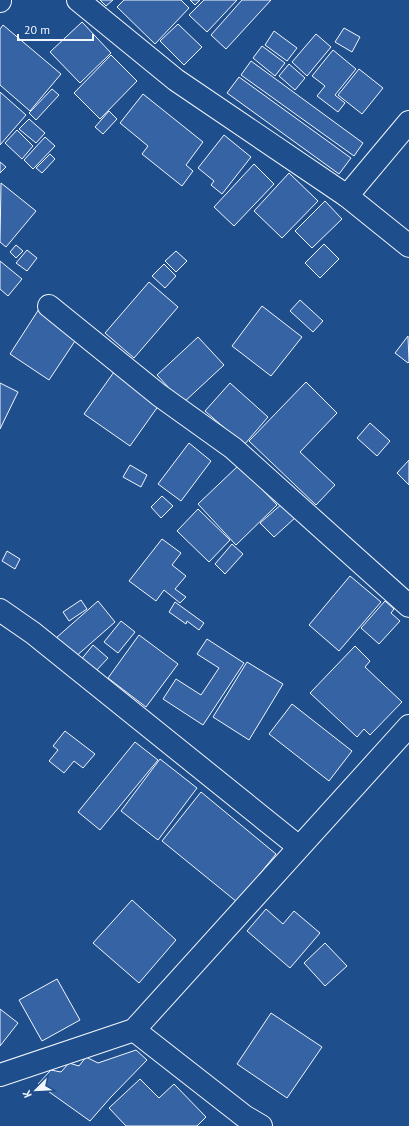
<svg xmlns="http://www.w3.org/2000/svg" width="409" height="1126" font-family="'PT Sans',sans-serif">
<rect width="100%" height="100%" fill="#1f4e8c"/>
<g fill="#3563a3" stroke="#f2f6ff">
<path d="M100 0H113L106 6Z"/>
<path d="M124 0H181L189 8 155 44 117 7Z"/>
<path d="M190 0H200L195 5Z"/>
<path d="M204 0H237L207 32 189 15Z"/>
<path d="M242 0H271L226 49 211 35Z"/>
<path d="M82 22 111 53 80 83 50 52Z"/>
<path d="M178 24 202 47 184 65 160 41Z"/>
<path d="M3 25 61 74 30 111 0 85V29Z"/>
<path d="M344 28 360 37 352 52 335 42Z"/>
<path d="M274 31 297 48 287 61 265 45Z"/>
<path d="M316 34 331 47 307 76 292 62Z"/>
<path d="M262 46 285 63 275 76 253 58Z"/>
<path d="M333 50 356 69 335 95 345 103 338 112 317 96 325 86 312 76Z"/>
<path d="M111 55 137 81 100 119 74 93Z"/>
<path d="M251 61 363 143 354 156 241 75Z"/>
<path d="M289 64 305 78 295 90 279 76Z"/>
<path d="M359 69 383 88 362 114 338 95Z"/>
<path d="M239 77 351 158 339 174 227 93Z"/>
<path d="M52 89 59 95 36 120 29 113Z"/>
<path d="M0 92 26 115 0 145Z"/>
<path d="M143 94 203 142 186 165 193 171 182 186 142 154 148 146 120 123Z"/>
<path d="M109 111 117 119 103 134 95 127Z"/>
<path d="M29 119 45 133 36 143 19 129Z"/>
<path d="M17 130 33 146 22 159 5 143Z"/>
<path d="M224 135 251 157 222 194 211 185 214 181 198 168Z"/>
<path d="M45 137 55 146 33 169 24 160Z"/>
<path d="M50 154 55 159 42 173 36 168Z"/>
<path d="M0 162 6 167 0 173Z"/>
<path d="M254 164 274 184 234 226 214 207Z"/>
<path d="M289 173 318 201 282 238 254 211Z"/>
<path d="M1 183 36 211 6 247 0 242Z"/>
<path d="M325 201 342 219 312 248 295 231Z"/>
<path d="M324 244 339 259 320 278 305 263Z"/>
<path d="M16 245 23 251 16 258 10 252Z"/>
<path d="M27 250 37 258 27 271 16 263Z"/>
<path d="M176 251 187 261 176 272 165 261Z"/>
<path d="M0 261 22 279 8 296 0 289Z"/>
<path d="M164 264 176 276 165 288 152 276Z"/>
<path d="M149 282 178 307 134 358 105 333Z"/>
<path d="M300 300 323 321 313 332 290 311Z"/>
<path d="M262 306 302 337 271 376 232 346Z"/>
<path d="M39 309 79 335 49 380 10 354Z"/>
<path d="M408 336 409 362 408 363 395 353Z"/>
<path d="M198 337 224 365 183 403 157 375Z"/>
<path d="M114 372 159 405 130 446 84 414Z"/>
<path d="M306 382 337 413 300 452 335 485 316 505 249 441Z"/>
<path d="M0 383 18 392 0 429Z"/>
<path d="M230 383 268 417 244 445 205 411Z"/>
<path d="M370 423 390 441 377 456 357 438Z"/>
<path d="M189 443 211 461 181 501 158 484Z"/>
<path d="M409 460V485L397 473Z"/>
<path d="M130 465 147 475 141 487 123 477Z"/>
<path d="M239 465 277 505 236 545 198 504Z"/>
<path d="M162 496 173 506 161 518 151 507Z"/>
<path d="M283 503 296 517 274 537 260 523Z"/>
<path d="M198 509 230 540 209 562 177 531Z"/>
<path d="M162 539 181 553 172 565 186 576 175 589 186 597 180 603 164 590 156 601 129 581Z"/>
<path d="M232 544 243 554 225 574 215 564Z"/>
<path d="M7 551 20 559 15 569 2 561Z"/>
<path d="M350 576 381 602 339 651 309 625Z"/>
<path d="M81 600 87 609 69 621 63 612Z"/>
<path d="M98 601 115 622 74 658 56 638Z"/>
<path d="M385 601 394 609 391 613 400 621 379 644 361 628Z"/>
<path d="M175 602 204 623 199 630 187 621 186 624 169 612Z"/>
<path d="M121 621 135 632 118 653 104 642Z"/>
<path d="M139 635 178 664 146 707 108 678Z"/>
<path d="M207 639 244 663 203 725 163 699 176 679 201 695 219 668 197 654Z"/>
<path d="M93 645 108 658 94 673 80 661Z"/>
<path d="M355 646 370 661 365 667 402 702 370 735 364 729 357 737 310 693Z"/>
<path d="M247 662 283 684 249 740 213 717Z"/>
<path d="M292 704 352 751 329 781 269 734Z"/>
<path d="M65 731 95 754 83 768 74 761 64 773 49 761 58 750 53 746Z"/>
<path d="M135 742 158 760 100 830 78 812Z"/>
<path d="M160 759 197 788 158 840 121 811Z"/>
<path d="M201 792 276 854 237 902 162 841Z"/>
<path d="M132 900 176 940 139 983 93 943Z"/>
<path d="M266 909 283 924 294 911 320 933 290 968 247 931Z"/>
<path d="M325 943 347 966 325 986 304 963Z"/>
<path d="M57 979 80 1020 42 1041 19 1000Z"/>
<path d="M0 1009 18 1023 0 1046Z"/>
<path d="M271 1013 322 1047 287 1098 237 1064Z"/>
<path d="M136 1050 147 1060 111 1097 90 1121 38 1084 51 1070 61 1072 69 1063 79 1066 86 1057 98 1063Z"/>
<path d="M140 1079 159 1098 174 1084 206 1117 197 1126H126L109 1108Z"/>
</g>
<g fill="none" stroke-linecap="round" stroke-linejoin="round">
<g stroke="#f2f6ff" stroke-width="24">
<g id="minor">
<path d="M78 0 176 80 347 196 409 246"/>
<path d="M0 1V0"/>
<path d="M347 196 409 122"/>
<path d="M49 306 159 395 233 448 409 606"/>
<path d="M0 610 33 633 299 847"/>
<path d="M134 1030 244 1116 261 1126"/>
<path d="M0 1075 134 1030 409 726"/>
</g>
</g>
<use href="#minor" stroke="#1f4e8c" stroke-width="22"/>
</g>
<g transform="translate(36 1090) rotate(246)" stroke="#1f4e8c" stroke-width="3" paint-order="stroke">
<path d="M0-3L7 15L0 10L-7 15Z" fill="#f2f6ff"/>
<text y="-6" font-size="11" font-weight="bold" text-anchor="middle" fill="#f2f6ff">K</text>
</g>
<path d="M18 34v6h75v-6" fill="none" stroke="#f2f6ff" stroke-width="2"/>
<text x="24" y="34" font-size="12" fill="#f2f6ff" stroke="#1f4e8c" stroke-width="3" paint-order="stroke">20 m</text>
</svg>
